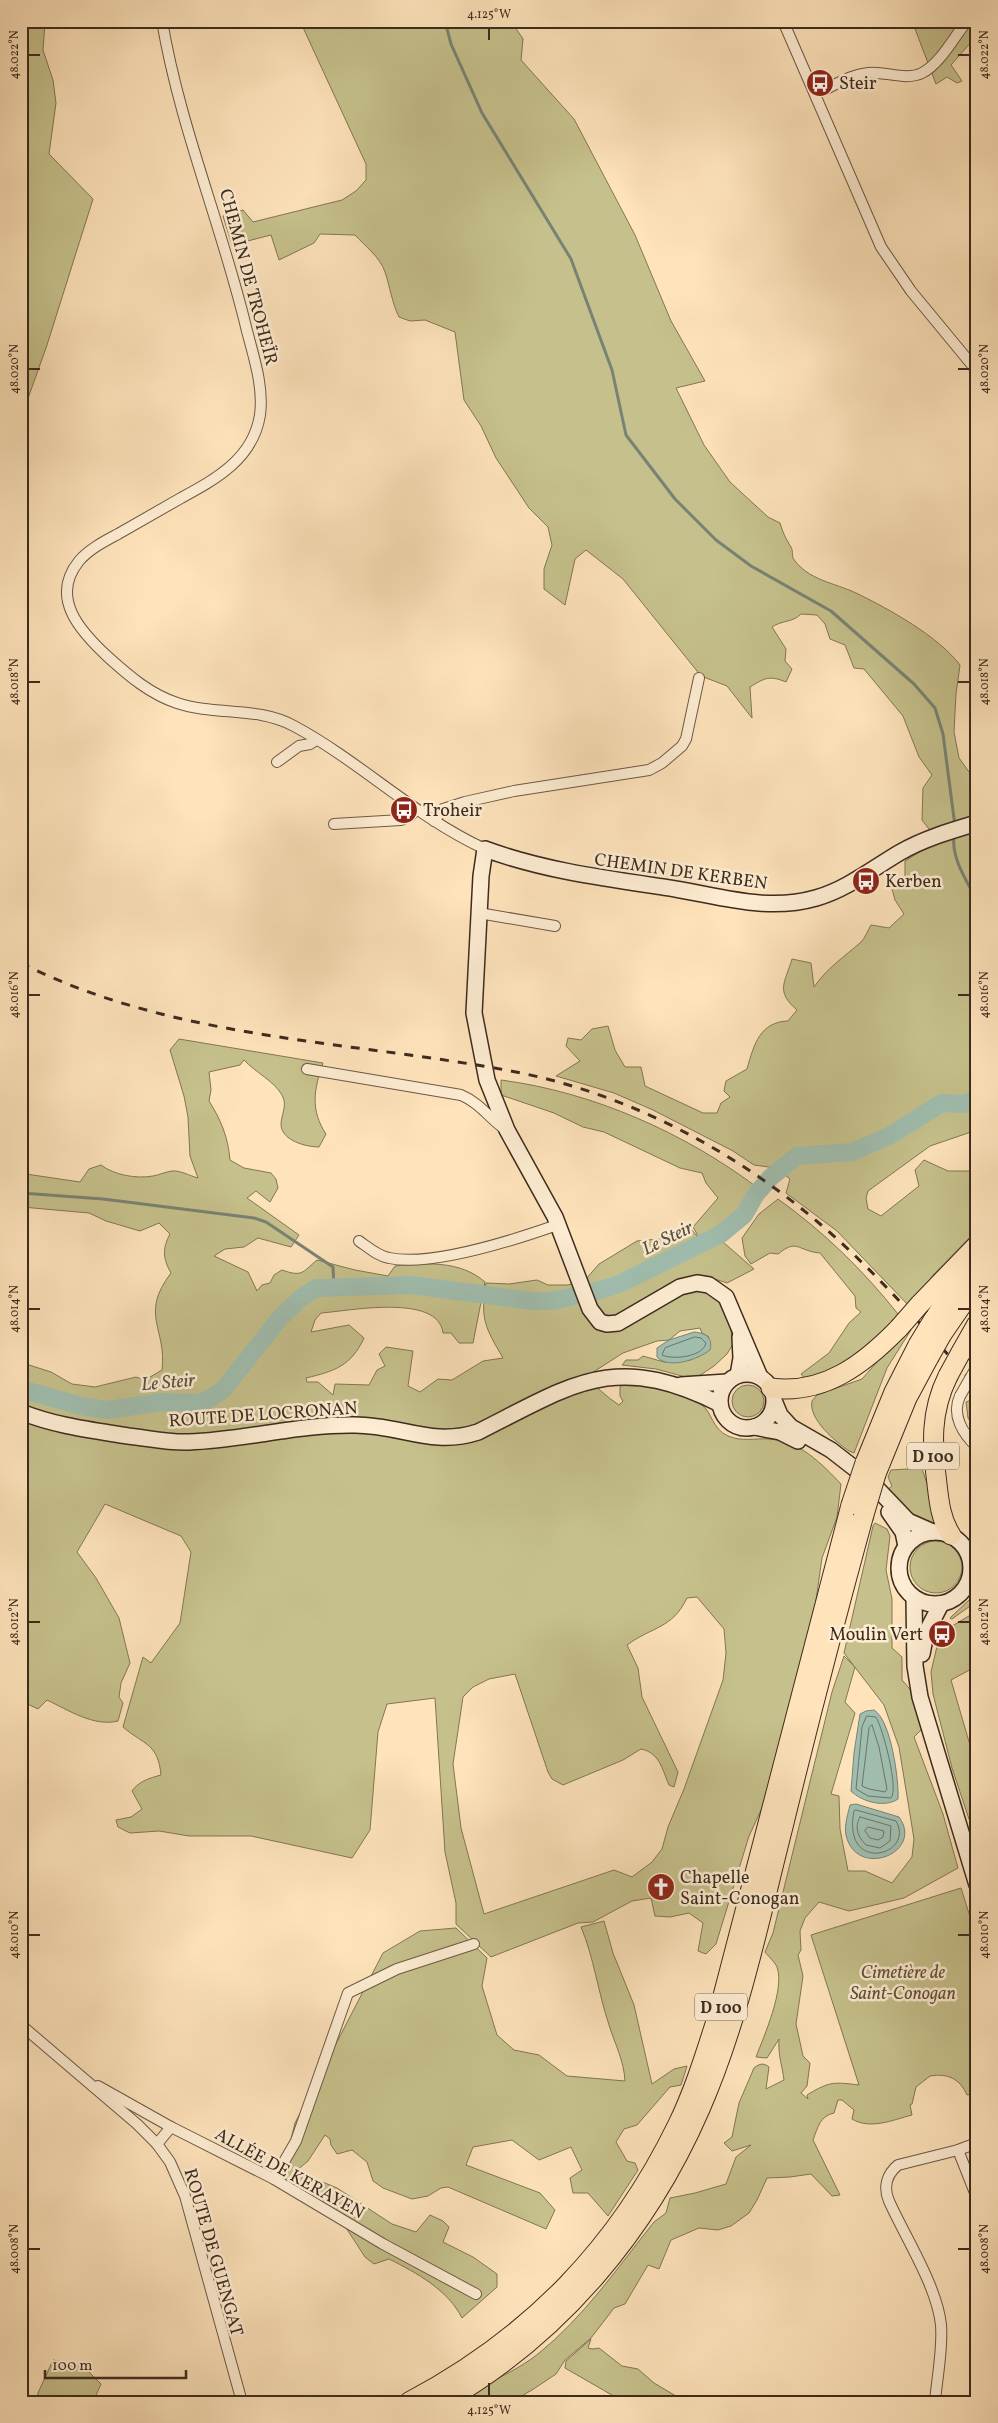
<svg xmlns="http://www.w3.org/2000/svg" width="998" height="2423" font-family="Vollkorn,serif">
<rect width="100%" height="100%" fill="#fee3bb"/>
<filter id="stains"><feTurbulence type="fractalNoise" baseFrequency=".004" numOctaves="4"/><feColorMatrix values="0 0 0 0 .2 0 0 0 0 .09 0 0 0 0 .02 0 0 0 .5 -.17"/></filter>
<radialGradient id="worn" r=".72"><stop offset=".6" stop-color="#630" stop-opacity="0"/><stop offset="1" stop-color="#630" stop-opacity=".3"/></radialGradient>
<g fill="#c6c18c" stroke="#827655" fill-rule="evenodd">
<path d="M21 21 45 22 43 50 53 80 56 103 49 154 93 199 47 345 21 418Z"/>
<path d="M300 21H511L523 39 521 60 574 119 635 235 671 321 705 381 676 388 704 445 730 482 768 517 780 523C783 533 786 539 791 547 793 550 792 555 793 558 807 580 835 583 856 593 889 609 938 636 960 665L956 694 954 732 959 758 977 783V799L970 815 972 829 977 828V1126L971 1132 930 1146 868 1191 866 1198 868 1209 881 1216 919 1186 915 1170 924 1160 948 1171H977V1230L933 1275 910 1307 837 1231 786 1193 790 1179 776 1168 754 1165 733 1151 653 1110 614 1093 556 1076 580 1061 566 1046 568 1038 581 1040 592 1029 608 1026 615 1050 625 1067H641L645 1086 703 1113H717L721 1103 730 1097 724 1091 726 1081 747 1069C754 1044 760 1022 788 1021L797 1010C775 991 785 983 792 959L811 963 814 987C827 968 844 957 861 942 865 938 868 930 871 925L889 928 904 914 895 900 892 889 905 883V861L921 851 932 833 922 820 923 788 932 775 919 757 903 716 864 669 854 668 845 645 830 639 825 624 817 615 801 614C792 623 782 620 772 627L786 649 785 661 792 669 786 682C769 675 765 678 750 687L752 718 727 686 701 676 623 579 586 550 575 559 565 605 544 589V569L552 545 548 527 529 508 496 458 481 426 464 400 455 332 425 320 410 321 399 317C392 303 390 287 385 272 380 257 365 246 355 235L320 234 314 243 279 260 271 235 232 245 223 216 243 210 253 222 342 200 356 191 366 180V164Z"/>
<path d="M912 21H977L971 27 972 41 951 65 962 81 957 83 947 77 936 84Z"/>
<path d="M179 1039 323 1063C314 1089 310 1110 326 1134L319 1147C307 1147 282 1141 281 1125 281 1114 288 1106 282 1095 274 1081 255 1072 244 1060L240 1065 209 1072 211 1090 209 1101C221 1120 228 1137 230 1160L244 1168 271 1173 276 1179 278 1188 270 1202 256 1191 247 1198 299 1235 291 1247 258 1238 244 1247 225 1249 214 1256 248 1272 257 1291 262 1285 270 1283 274 1275 282 1270C302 1277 302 1273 317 1260L355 1270 388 1276 395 1266C425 1263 460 1260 485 1282L473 1343H459L451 1333H443C438 1293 349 1311 321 1313L315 1320 311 1332 349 1325 364 1338C351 1366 335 1371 306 1378L307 1382H318L333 1395 335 1384 369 1385 377 1370 385 1366 379 1354 386 1347 413 1351 408 1386 420 1392 438 1379 452 1380 483 1361 503 1358C485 1327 480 1319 486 1283L509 1284 537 1280 548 1285H568L585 1280 599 1264 637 1241 670 1238 691 1229 707 1248 723 1242 754 1269 727 1283 715 1279 712 1290 728 1311 733 1344 727 1354 714 1366 699 1376 689 1378 656 1369 622 1365 626 1360H638L643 1356 664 1362 691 1360 709 1337 702 1333 700 1328 680 1331 669 1340 657 1341 623 1353 584 1378C597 1386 606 1397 619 1405L623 1401 620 1396V1387L625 1383C647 1386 684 1391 702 1405 712 1412 712 1429 728 1436 742 1442 755 1438 769 1439 799 1440 822 1464 841 1484L837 1517 822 1558 814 1614 762 1808 749 1836 716 1944 706 1954 698 1951 703 1923 689 1913 670 1917 655 1916 651 1898 632 1901 593 1922 578 1923 491 1957 456 1924V1903L445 1852 435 1698 387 1704 378 1732 370 1830 352 1858 251 1836H189L159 1831 130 1833 118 1827 116 1820 131 1817 142 1809 132 1791C139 1781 150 1778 161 1775 158 1743 144 1745 123 1727L143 1657 151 1663 180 1623 191 1552 181 1536 105 1504 77 1552 96 1578 119 1618 130 1663 121 1683 119 1697 123 1703 118 1721C94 1727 68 1710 47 1700L38 1709 21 1701V1345L27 1349 26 1364 51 1372 72 1384 95 1387 136 1377 145 1380 162 1370C167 1328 139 1315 171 1273 163 1259 162 1249 170 1234L159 1223 140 1231 106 1221 89 1213 22 1207 26 1174 80 1182 89 1169 101 1165C114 1175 136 1179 153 1176 159 1175 165 1172 172 1171 180 1170 190 1176 198 1178L190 1156 188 1117 184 1096 170 1050ZM697 1597 724 1629 726 1653 723 1680 684 1789 668 1827 662 1849 652 1862 632 1877 614 1870 484 1914 461 1828 453 1764 463 1697 473 1687 489 1679 515 1674 548 1772 552 1779 563 1785 623 1760 641 1749C660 1753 662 1769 669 1785L674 1787 678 1772 642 1697 638 1668 627 1645C653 1626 672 1629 687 1598Z"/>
<path d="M501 1080C593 1092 685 1133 758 1188L738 1212 701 1241 693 1227 718 1198 706 1183 702 1173 680 1168 604 1132 583 1127 554 1113 501 1095Z"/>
<path d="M778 1199C824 1232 863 1270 898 1314L892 1326 839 1367 806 1380 801 1374 829 1353 849 1323 861 1312 856 1308 855 1296 820 1253C797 1251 798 1238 778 1254L770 1253 751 1264 745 1256 742 1238 759 1214Z"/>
<path d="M908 1327 911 1330 887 1368 854 1453 849 1451C836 1442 808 1419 812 1401L817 1395 862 1379Z"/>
<circle cx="748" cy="1401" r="16"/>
<path d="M974 1399 977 1402V1433L968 1418 966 1402Z"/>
<path d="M907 1469H922L932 1498 936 1523C914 1523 901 1505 886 1491L892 1486 888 1477 891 1470Z"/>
<path d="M875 1523 887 1529 890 1536 886 1570 892 1599V1648L902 1657V1680L915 1695 924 1727 914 1737 943 1814 958 1868 904 1898 849 1911 819 1902 805 1918 800 1931 801 1950 798 1955 803 1976 796 2024 803 2056 810 2063 807 2086 801 2093 808 2099 807 2095C830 2081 834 2082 859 2085L811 1935 961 1888 977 1939V2093L967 2095C960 2079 948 2073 930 2076L916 2087 912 2104 910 2105 912 2115C893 2120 870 2130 852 2119L854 2110 842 2100H838L834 2113C820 2116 818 2127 813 2140L840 2195 832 2196 811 2174 790 2177 767 2178 757 2200 749 2213 731 2226 718 2230 699 2228 671 2240 659 2269 648 2265 625 2304 614 2308 591 2338 565 2360 556 2374 532 2390 511 2402H459L468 2394C491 2381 518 2370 538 2354 584 2317 618 2267 654 2222L666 2213 670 2198 695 2193 726 2184 736 2157 751 2145 732 2151 724 2143 732 2137 739 2103 754 2068C760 2063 764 2063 769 2067L766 2089 784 2080C782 2064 778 2056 779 2039L767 2058 756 2057C764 2036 785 1989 777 1967 775 1962 768 1956 765 1952L773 1933 832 1692 844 1656 855 1667 845 1702 855 1713 831 1794 839 1796 840 1829 848 1871H865L892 1883 912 1857 914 1839 899 1747 884 1705 844 1653 873 1526Z"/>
<circle cx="936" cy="1567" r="26"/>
<path d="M977 1588V1601L952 1619 950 1618 969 1600Z"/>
<path d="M977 1611V1666L951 1680 977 1769V1843L952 1768 933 1694 931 1672 938 1642 943 1643 949 1628Z"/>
<path d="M604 1921 613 1953 634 2005 652 2084 674 2069 687 2066 681 2085 670 2087 637 2125 624 2129 616 2142 627 2161 635 2163 638 2170 608 2216 588 2193H573L570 2178 582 2170 571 2147 539 2160 512 2140 473 2147 466 2165 540 2193 555 2210 546 2229 448 2187 441 2188 428 2196 412 2199 383 2188 373 2181 367 2162 352 2150 337 2154 331 2145 330 2139 325 2135 308 2161 296 2171 337 2188 392 2224 416 2232 430 2215 443 2221 449 2227 443 2242 473 2257 497 2274V2287L462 2318C448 2290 417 2273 389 2259L374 2264 365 2257 337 2214 281 2179 295 2123 383 1953 420 1931 456 1928 487 1958 482 1986 497 2035 514 2050 539 2055 567 2076 625 2081C624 2061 615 2044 609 2025 598 1992 594 1958 581 1927Z"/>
<path d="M591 2339 588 2348 593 2349 599 2348 622 2366 638 2369 654 2383 686 2402H624L565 2368 566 2361Z"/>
<path d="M53 2360 83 2366 101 2384 93 2402H37L38 2393Z"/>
</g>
<g fill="#a0beaf" stroke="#788375">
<path d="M694 1332C706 1333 713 1338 710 1350 698 1359 669 1370 657 1357V1348L669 1340Z"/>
<path d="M874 1710C891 1720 899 1780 898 1799 885 1808 862 1802 851 1791L854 1753 860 1714 866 1711Z"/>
<path d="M856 1804 899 1817C925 1853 856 1880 846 1835 844 1825 848 1814 850 1805Z"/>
</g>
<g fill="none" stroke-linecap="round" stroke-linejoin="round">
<g stroke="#6e7466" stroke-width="1">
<path d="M695 1337 701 1338 706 1343C703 1357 673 1360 662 1355L665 1348Z"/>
<path d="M867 1716 876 1717C883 1729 899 1789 891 1798L868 1796 856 1789 862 1727Z"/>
<path d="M872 1725 879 1747 887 1789 885 1792 869 1789 862 1786 869 1728Z"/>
<path d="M856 1810 896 1821C916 1856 841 1875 854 1811Z"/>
<path d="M860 1817 891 1826 890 1841 880 1848 866 1845C858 1837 854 1827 860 1817Z"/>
<path d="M868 1827 884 1831 883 1837 878 1840 870 1838 865 1831Z"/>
</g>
<g stroke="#788375" stroke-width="3">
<path d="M445 21 451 44 482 113 571 259 612 370 626 435 675 499 716 540 751 566 831 611 914 684 935 708 943 734 955 826"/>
<path d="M954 835C951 858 966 880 977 900"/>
<path d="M21 1193 103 1199 254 1218 266 1222 333 1267 334 1288"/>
</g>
<path stroke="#a0beaf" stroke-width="18" d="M21 1389 81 1406 108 1410 161 1402 198 1403 209 1399 223 1390 280 1318 301 1298 316 1288 411 1285 532 1301H552L597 1291 619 1284 721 1234 744 1215 756 1194 771 1177 797 1156 852 1152 889 1136 942 1103 963 1104 977 1100"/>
<g stroke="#6d5945" stroke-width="12">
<g id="street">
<path d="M162 21C180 127 221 223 246 327 253 355 264 386 260 415 253 459 216 479 181 498 160 510 139 522 118 534 105 541 89 549 79 561 49 598 81 632 108 657 129 676 150 694 177 703 216 716 257 706 294 726 361 762 415 817 485 849"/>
<path d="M783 21 881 247 911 291 977 371"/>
<path d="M815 94C833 87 848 75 868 73 885 71 906 81 922 73 940 64 954 37 967 21"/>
<path d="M277 762 299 746 310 744 316 740"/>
<path d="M434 821 443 809 465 802 514 791 649 770 662 763 682 746 686 739 699 678"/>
<path d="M334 824 401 820 410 816 416 810"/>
<path d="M479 913 555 926"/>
<path d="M307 1069 461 1095C480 1103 490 1119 506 1130"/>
<path d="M359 1241C369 1248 378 1256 389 1258 431 1267 517 1239 557 1225"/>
<path d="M960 1396C951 1415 963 1434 977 1447"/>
<path d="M965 1547 977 1551"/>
<path d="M972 1573 977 1566"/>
<path d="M21 2025 137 2124 157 2144 170 2162 185 2196 242 2402"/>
<path d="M98 2086 171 2127 274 2179 383 2244 476 2294"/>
<path d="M157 2144 171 2127"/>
<path d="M958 2150 977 2198"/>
<path d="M274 2179 296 2141 348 1993 397 1969 474 1944"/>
<path d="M935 2402C937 2377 943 2350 941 2325 937 2286 905 2237 889 2201 883 2187 887 2174 898 2165L958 2150 977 2143"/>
</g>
</g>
<g stroke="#3d2b1e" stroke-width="18">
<g id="secondary">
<circle cx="747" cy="1401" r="27"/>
<path d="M738 1375 741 1358 740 1337"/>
<path d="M760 1377 726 1297 709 1285 697 1283 680 1287 618 1323 607 1324 600 1322 590 1309 555 1217 507 1130 487 1080 474 1013 481 876 485 849C542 870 602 878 663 887 714 894 764 913 816 898 847 889 872 869 899 853 923 839 950 831 977 823"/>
<path d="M681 1385 727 1382"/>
<path d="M775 1403 780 1415 791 1427 831 1450 867 1478 908 1521 933 1532"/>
<path d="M21 1412C56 1426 91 1430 128 1436 148 1438 168 1443 189 1442 245 1440 299 1424 355 1425 401 1425 432 1447 478 1432 574 1384 614 1351 720 1404"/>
<path d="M754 1427 780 1432 798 1441"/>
<path d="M889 1512 903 1532 906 1546"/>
<circle cx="935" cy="1568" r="36"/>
<path d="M914 1598 915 1666 920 1697 977 1885"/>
<path d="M922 1654 926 1633 941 1604"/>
</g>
</g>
<g stroke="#3d2b1e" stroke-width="21">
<g id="highway">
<path d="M920 1304 977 1245"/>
<path d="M932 1322 957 1284 976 1261"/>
<path d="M942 1334 977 1283"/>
<path d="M960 1354 977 1324"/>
<path d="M948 1376C930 1412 932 1445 937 1484 939 1502 941 1520 951 1535"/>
<path d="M771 1388C824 1395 864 1364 899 1328"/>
<path d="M865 1463 894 1392 918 1345"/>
<path d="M876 1474 907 1398 929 1357"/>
<path d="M409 2402C530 2338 618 2248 678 2124 695 2089 706 2052 718 2015L851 1505"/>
<path d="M443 2402C559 2336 647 2231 700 2109 739 2020 759 1921 783 1827 808 1724 835 1620 863 1518"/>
</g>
</g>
<use href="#street" stroke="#feedd3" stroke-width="10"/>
<use href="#secondary" stroke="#feedd3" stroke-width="15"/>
<use href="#highway" stroke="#fee3bb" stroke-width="19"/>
<path stroke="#3d2b1e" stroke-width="3" stroke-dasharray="9 9" stroke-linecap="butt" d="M21 963C174 1040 346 1040 511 1071 628 1093 738 1152 827 1230 882 1278 929 1334 977 1387"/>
<g stroke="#6d5945" stroke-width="12" stroke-linecap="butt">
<path id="street-bridge" d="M960 1396 976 1368"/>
</g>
<g stroke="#3d2b1e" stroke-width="21" stroke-linecap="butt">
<g id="highway-bridge">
<path d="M899 1328 920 1304"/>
<path d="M918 1345 932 1322"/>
<path d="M929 1357 942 1334"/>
<path d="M948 1376 960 1354"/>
<path d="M851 1505 865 1463"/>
<path d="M863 1518 876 1474"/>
</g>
</g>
<use href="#street-bridge" stroke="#feedd3" stroke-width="10"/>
<use href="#highway-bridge" stroke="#fee3bb" stroke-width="19"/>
</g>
<path fill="none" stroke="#3d2b1e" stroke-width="2" d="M489 28V40M28 55H40M958 55H970M28 369H40M958 369H970M28 682H40M958 682H970M28 995H40M958 995H970M28 1309H40M958 1309H970M28 1622H40M958 1622H970M28 1935H40M958 1935H970M28 2249H40M958 2249H970M489 2383V2396"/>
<defs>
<g id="bus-disc" transform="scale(1.4375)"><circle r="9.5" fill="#8f2418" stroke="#feedd3"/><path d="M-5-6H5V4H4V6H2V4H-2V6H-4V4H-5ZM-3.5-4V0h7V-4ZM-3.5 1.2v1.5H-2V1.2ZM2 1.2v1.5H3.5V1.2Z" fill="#fff"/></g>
<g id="church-disc" transform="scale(1.4375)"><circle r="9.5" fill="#8f2418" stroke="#feedd3"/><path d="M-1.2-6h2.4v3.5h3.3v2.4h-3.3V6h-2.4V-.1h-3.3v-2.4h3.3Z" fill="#fff"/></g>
</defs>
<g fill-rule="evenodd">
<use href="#bus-disc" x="820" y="83"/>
<use href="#bus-disc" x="404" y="810"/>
<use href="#bus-disc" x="866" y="881"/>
<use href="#bus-disc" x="942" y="1634"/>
<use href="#church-disc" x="661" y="1887"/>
</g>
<g text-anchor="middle" stroke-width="5" stroke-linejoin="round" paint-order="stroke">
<g fill="#feedd3" stroke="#776554" stroke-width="1">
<rect x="907" y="1442.5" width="52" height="27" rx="4"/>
<rect x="695" y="1993.5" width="52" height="27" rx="4"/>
</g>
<g font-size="16" font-weight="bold" fill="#3d2b1e">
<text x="933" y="1462">D 100</text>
<text x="721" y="2013">D 100</text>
</g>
<g font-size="18" fill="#3d2b1e" stroke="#feedd3" text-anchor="start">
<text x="839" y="89">Steir</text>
<text x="423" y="816">Troheir</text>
<text x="885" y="887">Kerben</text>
<text x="923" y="1640" text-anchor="end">Moulin Vert</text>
<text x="680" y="1883">Chapelle<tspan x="680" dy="21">Saint-Conogan</tspan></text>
</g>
<g font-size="18" fill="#3d2b1e" stroke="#feedd3">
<text transform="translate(249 277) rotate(75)" y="6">CHEMIN DE TROHEÏR</text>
<text transform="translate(681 871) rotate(8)" y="6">CHEMIN DE KERBEN</text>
<text transform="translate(263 1414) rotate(-4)" y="6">ROUTE DE LOCRONAN</text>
<text transform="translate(290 2173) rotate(29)" y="6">ALLÉE DE KERAYEN</text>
<text transform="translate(214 2252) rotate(74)" y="6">ROUTE DE GUENGAT</text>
</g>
<g font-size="18" font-style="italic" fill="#5f503a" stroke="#feedd3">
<text x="903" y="1978">Cimetière de<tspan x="903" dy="21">Saint-Conogan</tspan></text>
</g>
<g font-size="19" font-style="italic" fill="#565042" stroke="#feedd3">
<text transform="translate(667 1237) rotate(-26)" y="7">Le Steir</text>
<text transform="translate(168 1381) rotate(-5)" y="7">Le Steir</text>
</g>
</g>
<rect width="998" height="2423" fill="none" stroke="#fee3bb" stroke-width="55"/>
<path d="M45 2370v8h141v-8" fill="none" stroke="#3d2b1e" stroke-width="2.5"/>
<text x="52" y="2370" font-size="15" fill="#3d2b1e" stroke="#feedd3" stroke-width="4" paint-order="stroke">100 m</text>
<rect x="28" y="28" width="942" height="2368" fill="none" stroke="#3d2b1e" stroke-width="2"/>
<g font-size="12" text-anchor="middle" fill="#3d2b1e">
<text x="489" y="18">4.125°W</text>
<text transform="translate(14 55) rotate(-90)" y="4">48.022°N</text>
<text transform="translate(984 55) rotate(-90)" y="4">48.022°N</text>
<text transform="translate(14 369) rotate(-90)" y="4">48.020°N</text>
<text transform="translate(984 369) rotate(-90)" y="4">48.020°N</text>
<text transform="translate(14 682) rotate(-90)" y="4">48.018°N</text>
<text transform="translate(984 682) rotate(-90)" y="4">48.018°N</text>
<text transform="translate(14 995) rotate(-90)" y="4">48.016°N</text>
<text transform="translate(984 995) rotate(-90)" y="4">48.016°N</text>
<text transform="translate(14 1309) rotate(-90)" y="4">48.014°N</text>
<text transform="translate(984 1309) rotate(-90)" y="4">48.014°N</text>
<text transform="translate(14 1622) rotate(-90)" y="4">48.012°N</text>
<text transform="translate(984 1622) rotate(-90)" y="4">48.012°N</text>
<text transform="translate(14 1935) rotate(-90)" y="4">48.010°N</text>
<text transform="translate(984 1935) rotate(-90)" y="4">48.010°N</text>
<text transform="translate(14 2249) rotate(-90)" y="4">48.008°N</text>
<text transform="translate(984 2249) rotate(-90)" y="4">48.008°N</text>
<text x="489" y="2414">4.125°W</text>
</g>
<rect width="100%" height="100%" filter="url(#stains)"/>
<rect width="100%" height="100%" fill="url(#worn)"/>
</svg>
